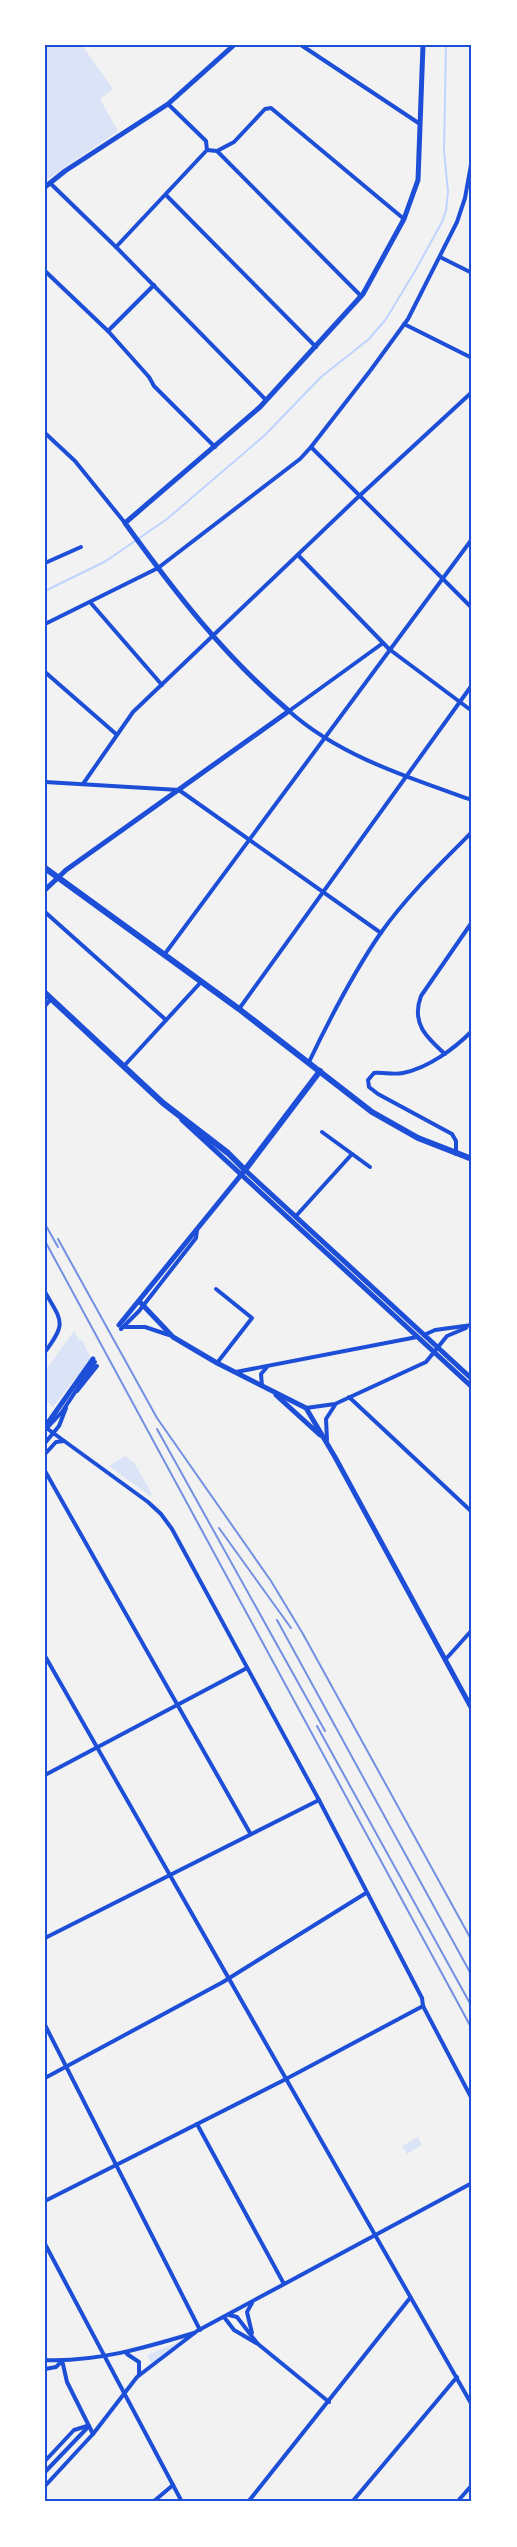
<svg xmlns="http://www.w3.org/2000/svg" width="517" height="2547" font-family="'Fira Sans Condensed',sans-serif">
<rect width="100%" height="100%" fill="#f2f2f2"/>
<g fill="#dbe4f7">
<path d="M45 45H87L84 48 113 89 100 99 118 131 45 181Z"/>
<path d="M74 1331 80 1341 82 1340 91 1358 53 1407 45 1400V1371Z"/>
<path d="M125 1456 135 1464 152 1494 150 1496 109 1466Z"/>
<path d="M418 2137 422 2145 407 2154 402 2146Z"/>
<path d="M181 2341 151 2363 147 2355Z"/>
</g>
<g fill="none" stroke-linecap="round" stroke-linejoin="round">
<path stroke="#bfd3fe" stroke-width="2" d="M45 591 106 561 167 519 265 435 321 377 369 339 386 319 415 271 442 222 446 211 448 192 444 151 446 45"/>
<g stroke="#1d4ed8" stroke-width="4">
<path d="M301 45 420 124"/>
<path d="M168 104 206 141 207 150"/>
<path d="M207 150 217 151 361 296"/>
<path d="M217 151 234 142 265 109 271 108 404 219"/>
<path d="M50 183 116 247 266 400"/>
<path d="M166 195 316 347"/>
<path d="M116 247 207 150"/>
<path d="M440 257 472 273"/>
<path d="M45 271 108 331 149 377 154 386 215 447"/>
<path d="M404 324 472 358"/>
<path d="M108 331 154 285"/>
<path d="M45 433 75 461 125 523"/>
<path d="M311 447 472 608"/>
<path d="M298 555 389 649 472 711"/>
<path d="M45 563 81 547"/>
<path d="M90 602 162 685"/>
<path d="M45 624 158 568 300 459 311 447 370 371 408 319 457 222 465 198 472 159"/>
<path d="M383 643 289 711C339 756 410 778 472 800"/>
<path d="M45 672 116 734"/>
<path d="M45 782 179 790 381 933"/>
<path d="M83 784 133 712 355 500 472 392"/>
<path d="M45 912 166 1020"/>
<path d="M164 955 472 539"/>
<path d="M45 1006 51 999"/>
<path d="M239 1009 472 685"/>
<path d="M445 1054C426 1037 411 1023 421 996L472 922"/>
<path d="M309 1062C330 1018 352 975 380 934 406 897 440 864 472 832"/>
<path d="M124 1066 201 982"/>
<path d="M322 1132 370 1167"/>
<path d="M456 1154V1141L452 1134 378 1094 369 1087 368 1080 374 1073C383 1072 393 1075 403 1073 428 1068 454 1049 472 1031"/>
<path d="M296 1216 352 1154"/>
<path d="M216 1289 252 1318 217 1363"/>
<path d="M45 1292C62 1322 67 1322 45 1352"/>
<path d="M125 1327H145L169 1335"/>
<path d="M121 1329 139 1311 196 1238 197 1230"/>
<path d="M424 1335 435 1330 472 1325"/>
<path d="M236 1372 417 1337"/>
<path d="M262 1386 261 1374 267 1367"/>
<path d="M77 1391 97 1366"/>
<path d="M349 1397 472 1512"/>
<path d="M306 1408 335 1404 426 1362 447 1336 466 1328"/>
<path d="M45 1427 148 1502 161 1514 172 1529 319 1800 422 1998 423 2006 472 2099"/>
<path d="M45 1430 62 1412 95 1362"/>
<path d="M327 1440 326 1419 335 1405"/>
<path d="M45 1443 59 1426 66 1408"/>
<path d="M45 1454 56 1442 64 1441"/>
<path d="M45 1471 250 1833"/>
<path d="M45 1656 472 2405"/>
<path d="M445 1660 472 1630"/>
<path d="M45 1775 247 1668"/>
<path d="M45 1938 319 1800"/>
<path d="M45 2025 200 2330"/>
<path d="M45 2078 223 1982 366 1893"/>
<path d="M197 2124 284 2284"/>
<path d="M45 2201 286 2079 423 2006"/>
<path d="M45 2244 182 2502"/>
<path d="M229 2315 237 2317 257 2343"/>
<path d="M224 2317 234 2330 258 2344 329 2402"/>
<path d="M252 2333 247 2312 252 2303"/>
<path d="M127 2354 139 2362V2375"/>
<path d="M45 2360C97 2362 144 2348 194 2333"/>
<path d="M62 2360 67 2382 93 2434"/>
<path d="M45 2369 56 2367 62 2361"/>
<path d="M45 2461 74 2430 87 2426"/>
<path d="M45 2472 89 2426"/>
<path d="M45 2486 93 2434 137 2377 197 2331 472 2183"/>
<path d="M153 2502 173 2485"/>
<path d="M248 2502 410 2298"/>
<path d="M352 2502 457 2377"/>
<path d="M457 2502 472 2485"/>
</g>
<g stroke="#1d4ed8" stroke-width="5">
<path d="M45 187 65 171 168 104 234 45"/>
<path d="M45 890 66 870 289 711C224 656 174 591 125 523L260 407 363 294 404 219 418 180 423 45"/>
<path d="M182 1120 472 1387"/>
<path d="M139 1301 173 1337 217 1363 306 1408 335 1457 472 1709"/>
<path d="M119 1325 245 1170 472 1379"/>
<path d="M276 1395 320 1435"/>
<path d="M45 1427 93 1359"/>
</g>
<g stroke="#1d4ed8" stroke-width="6">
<path d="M45 868 239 1009 372 1112 418 1138 472 1159"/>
<path d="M45 993 163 1103 228 1153 245 1170 320 1071"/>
</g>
<g stroke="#7290e2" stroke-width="2">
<path d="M45 1224 58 1247"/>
<path d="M58 1239 157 1418 271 1581 303 1634 472 1941"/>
<path d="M45 1241 472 2029"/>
<path d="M157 1429 325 1731"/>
<path d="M219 1528 291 1628"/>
<path d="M277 1620 472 1976"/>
<path d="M317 1726 472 2007"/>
</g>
</g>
<rect width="517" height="2547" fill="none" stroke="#ffffff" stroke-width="93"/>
<rect x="46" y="46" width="424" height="2454" fill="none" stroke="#1d4ed8" stroke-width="2"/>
</svg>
